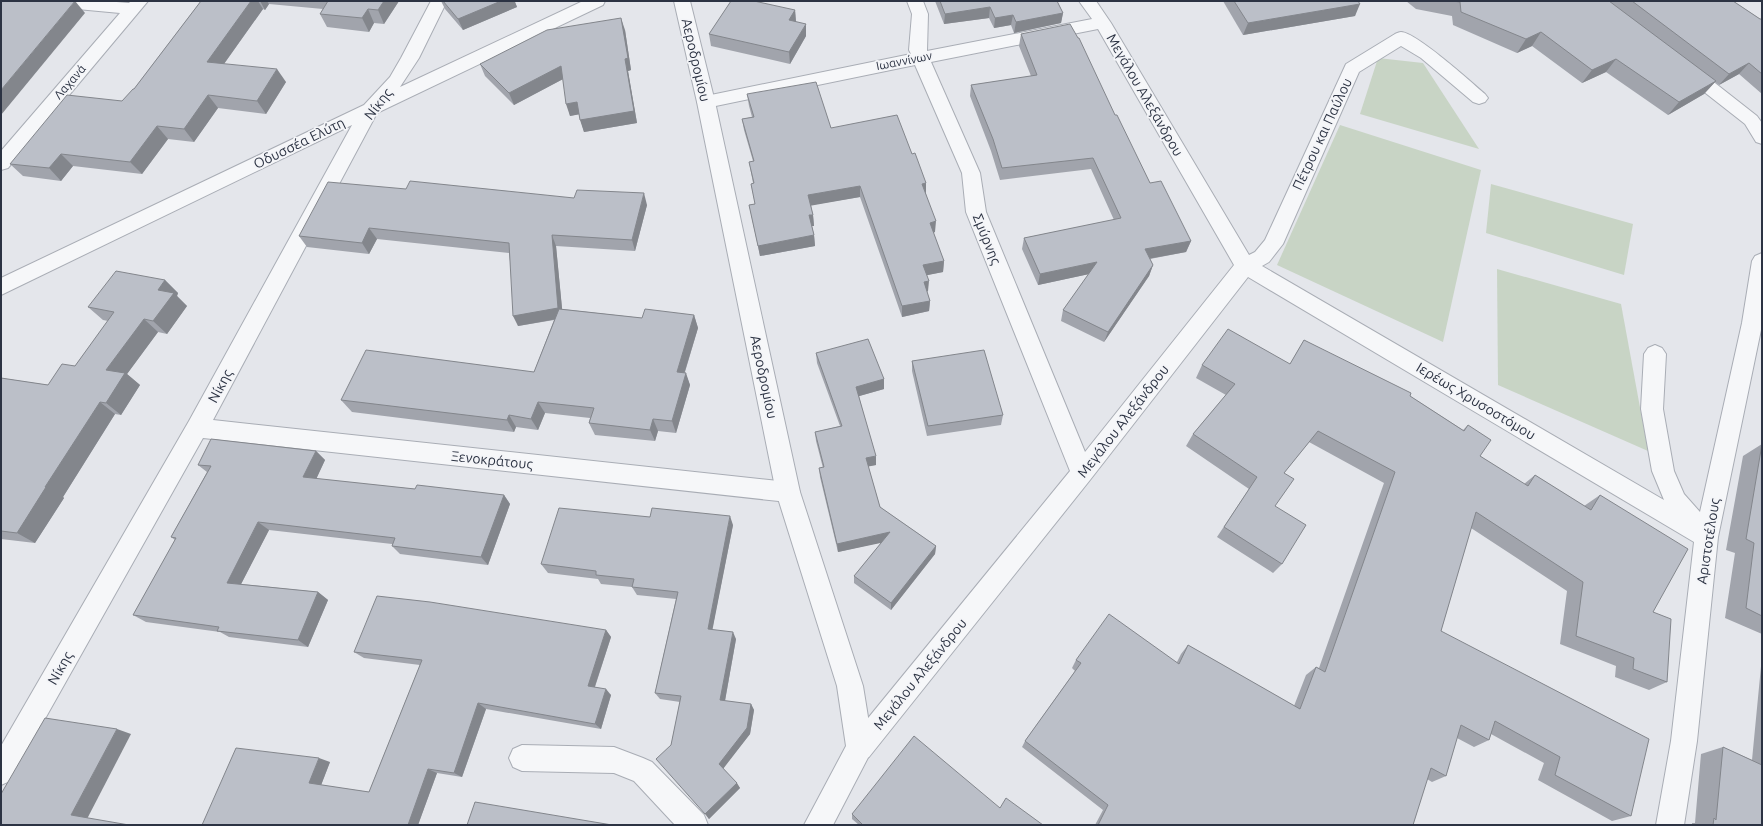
<svg xmlns="http://www.w3.org/2000/svg" width="1763" height="826" font-family="Ubuntu,sans-serif">
<rect width="100%" height="100%" fill="#e4e6eb"/>
<g fill="#c8d4c5">
<path d="M1378 58 1423 63 1479 149 1360 114Z"/>
<path d="M1340 125 1481 170 1443 342 1277 265Z"/>
<path d="M1491 184 1633 224 1624 275 1486 233Z"/>
<path d="M1497 269 1621 304 1648 451 1498 385Z"/>
</g>
<g fill="none" stroke-linecap="round" stroke-linejoin="round">
<g stroke="#a9adb5" stroke-width="2">
<g id="minor">
<path d="M37 1H104L129 3 131 1H148L8 168 1 170V151L120 13 45 6 39 5Z"/>
<path d="M431 1H447L419 58 400 87 583 1H605L603 5 377 113 213 420 788 482 796 485 800 492 796 499 788 502 203 438 10 781 1 785V746L189 421 352 125 1 295V278L364 105 390 77 401 58Z"/>
<path d="M907 1H923L928 14 927 51 1092 19 1079 1H1096L1111 23 1249 255 1255 252 1265 240 1346 64 1395 34C1397 33 1399 32 1401 32 1416 32 1471 82 1485 94L1488 98 1485 102 1479 104 1473 102 1421 58 1401 46 1359 72 1283 244 1269 262 1262 266 1664 500 1652 471 1641 409 1644 354 1648 348 1655 345 1662 348 1666 354 1663 409 1674 471 1684 494 1700 512 1742 323 1752 261 1755 256 1762 253V325L1718 537 1697 741 1684 825H1656L1671 741 1694 542 1248 277 1090 480 869 757 860 761 851 757 847 748 851 739 1070 471 966 212 962 173 915 65 706 108 700 106 697 102 700 98 706 96 911 54 909 50 912 14ZM1098 29 1234 265 1085 452 986 212 980 173 931 62Z"/>
<path d="M1686 63 1692 65 1757 116 1762 123V144L1756 142 1745 124 1680 73 1677 69 1680 65Z"/>
<path d="M522 745 614 747 643 758 652 762 704 815 708 825H675L634 781 614 773 522 771 513 767 509 758 513 749Z"/>
</g>
</g>
<g stroke="#a9adb5" stroke-width="2">
<path id="tertiary" d="M674 1H690L715 102 800 492 863 686 873 748 833 825H804L846 746 837 686 776 492 697 102Z"/>
</g>
<use href="#minor" fill="#f6f7f9" fill-rule="evenodd"/>
<use href="#tertiary" fill="#f6f7f9" fill-rule="evenodd"/>
</g>
<g fill="#a1a4ac">
<path d="M201 1H399L384 24 374 23 369 32 327 27 320 14 323 9 269 4 265 10 263 9 224 64 286 82 266 114 218 108 194 142 168 139 142 174 73 166 61 181 23 176 10 164 122 101 134 89Z"/>
<path d="M441 1H516L515 2 517 7 463 30 445 9Z"/>
<path d="M935 1H1057L1063 13 1061 23 1014 33 1011 25 994 28 989 18 944 24Z"/>
<path d="M1223 1H1358L1355 16 1243 35Z"/>
<path d="M1406 1H1733L1760 19H1762V94L1739 74 1719 85 1715 82 1704 94 1668 115 1606 72 1582 83 1532 46 1517 53 1453 25 1452 16 1416 9Z"/>
<path d="M795 10 796 22 806 36 790 64 711 46 709 34Z"/>
<path d="M625 30 631 70 628 71 637 123 584 132 579 114 570 116 563 79 514 105 485 76 480 64Z"/>
<path d="M1021 34 1115 115 1150 183 1191 241 1186 252 1150 259 1153 265 1149 276 1104 342 1061 321 1063 310 1089 274 1038 285 1022 249 1024 238 1114 220 1091 169 1000 180 991 151 970 96 971 85 1031 76 1019 46Z"/>
<path d="M747 94 831 128 912 154 926 183V194L935 232 933 233 944 261 943 272 927 275 928 291 927 292 930 301 929 311 902 317 860 197 811 205 813 215 814 226H812L814 235 815 246 760 256 749 205 755 204 751 184 753 183 749 162 753 161 744 130 742 119 752 117 749 106Z"/>
<path d="M406 189 647 205 635 251 556 246 562 309 642 318 694 315 698 328 685 372 690 385 676 433 658 431 655 441 595 435 589 423 590 418 545 413 538 430 516 427 514 432 352 412 341 400 534 372 554 320 518 326 509 253 377 239 369 254 307 247 299 236Z"/>
<path d="M165 280 178 293 177 296 187 306 167 334 158 332 127 374 140 385 121 415 115 414 63 497 64 498 35 543 1 539V378L48 385 75 366 108 321 103 320 88 307Z"/>
<path d="M1304 340 1410 396 1463 430 1468 425 1480 456 1524 484 1535 475 1584 506 1600 495 1653 612 1667 682 1649 690 1615 677 1616 666 1560 644 1567 591 1471 528 1441 631 1631 816 1612 821 1538 780 1544 763 1491 734 1489 740 1474 747 1457 738 1446 776 1432 782 1427 779 1413 825H1095L1103 810 1022 747 1025 741 1075 671 1072 668 1076 660 1177 662 1181 654 1188 645 1294 706 1306 675 1316 667 1319 668 1384 483 1309 442 1284 473 1275 506 1282 564 1273 573 1217 537 1249 489 1186 446 1193 434 1226 395 1196 378 1202 365 1290 364Z"/>
<path d="M816 353 884 379V389L859 396 876 465 868 466 880 507 936 546 935 554 891 610 854 583V576L882 542 838 552 820 477 819 468H823L816 441 815 432 840 426 817 363Z"/>
<path d="M912 361 1003 415 1001 425 927 436 912 371Z"/>
<path d="M1762 444V634L1725 618 1735 553 1726 550 1743 456Z"/>
<path d="M316 451 325 460 316 479 415 489 504 495 510 504 488 565 400 554 392 546V544L269 530 241 584 318 592 328 600 308 647 229 637 220 632 146 622 133 615 175 540 171 537 207 472 198 465Z"/>
<path d="M733 525 712 630 736 639 725 701 751 704 754 710 750 734 723 768 740 788 709 819 671 745 680 702 660 699 655 693 676 599 637 595 632 587 601 584 598 579 548 573 541 564Z"/>
<path d="M606 630 611 637 595 687 611 695 601 729 486 709 462 777 437 773 418 825H202L330 762 321 785 369 792 420 665 364 658 354 652Z"/>
<path d="M1762 656V825H1692V823H1695L1701 754 1723 747 1752 760Z"/>
<path d="M1000 808 1043 825H859L852 819V814Z"/>
</g>
<g fill="#83868c">
<path d="M75 1 85 13 1 115V90Z"/>
<path d="M251 1H258L263 9 216 75 207 62Z"/>
<path d="M260 1H267L269 4 265 10Z"/>
<path d="M384 1H399L384 24 378 10Z"/>
<path d="M501 1H516L515 2 517 7 463 30 458 19Z"/>
<path d="M1360 4 1355 16 1243 35 1248 23Z"/>
<path d="M990 7 989 18 944 24 945 14Z"/>
<path d="M368 9 374 23 369 32 362 18Z"/>
<path d="M795 10 796 22 789 20Z"/>
<path d="M1063 13 1061 23 1014 33 1016 22Z"/>
<path d="M1013 15 1011 25 994 28 995 18Z"/>
<path d="M621 18 625 30 631 70 628 71 637 123 584 132 580 120 625 59Z"/>
<path d="M806 24V36L790 64 789 52Z"/>
<path d="M1541 32 1532 46 1517 53 1526 39Z"/>
<path d="M1616 59 1606 72 1582 83 1592 70Z"/>
<path d="M1749 63 1739 74 1719 85 1729 74Z"/>
<path d="M561 66 565 78 514 105 509 93Z"/>
<path d="M277 69 286 82 266 114 257 101Z"/>
<path d="M1716 81 1704 94 1668 115 1679 102Z"/>
<path d="M208 95 218 108 194 142 184 129Z"/>
<path d="M577 102 581 114 570 116 566 104Z"/>
<path d="M157 126 168 139 142 174 130 162Z"/>
<path d="M61 154 73 166 61 181 49 168Z"/>
<path d="M926 183V194L922 184Z"/>
<path d="M860 186V197L809 206 808 195Z"/>
<path d="M644 193 647 205 635 251 632 240Z"/>
<path d="M809 215H813L814 226H810Z"/>
<path d="M936 221 935 232 929 234 930 223Z"/>
<path d="M369 228 377 239 369 254 362 243Z"/>
<path d="M552 235 556 246 563 318 518 326 513 316Z"/>
<path d="M814 235 815 246 760 256 758 246Z"/>
<path d="M1191 241 1186 252 1142 260 1145 249Z"/>
<path d="M944 261 943 272 923 276V265Z"/>
<path d="M1097 262 1094 273 1038 285 1040 274Z"/>
<path d="M1153 265 1149 276 1104 342 1108 332Z"/>
<path d="M165 280 178 293 177 296 187 306 167 334 153 321 158 290Z"/>
<path d="M929 281 928 291 923 292 924 282Z"/>
<path d="M930 301 929 311 902 317V306Z"/>
<path d="M694 315 698 328 681 384 677 372Z"/>
<path d="M144 319 158 332 127 374 140 385 121 415 106 403V370Z"/>
<path d="M686 373 690 385 676 433 672 421Z"/>
<path d="M884 379V389L856 397V387Z"/>
<path d="M100 402 115 414 63 497 64 498 35 543 17 533 45 487Z"/>
<path d="M538 402 545 413 538 430 531 419Z"/>
<path d="M509 415 516 427 514 432 507 420Z"/>
<path d="M653 419 658 431 655 441 650 430Z"/>
<path d="M316 451 325 460 313 486 303 477Z"/>
<path d="M876 456V465L866 467V458Z"/>
<path d="M504 495 510 504 488 565 481 557Z"/>
<path d="M730 516 733 525 711 637 708 629Z"/>
<path d="M258 522 269 530 238 590 227 583Z"/>
<path d="M890 532V541L838 552 837 544Z"/>
<path d="M936 546 935 554 891 610V603Z"/>
<path d="M318 592 328 600 308 647 298 640Z"/>
<path d="M606 630 611 637 593 692 588 686Z"/>
<path d="M733 632 736 639 724 706 720 700Z"/>
<path d="M606 689 611 695 601 729 595 724Z"/>
<path d="M478 703 486 709 462 777 454 773Z"/>
<path d="M751 704 754 710 750 734 723 769 719 764Z"/>
<path d="M117 729 131 734 87 819 71 815Z"/>
<path d="M319 758 330 762 320 788 309 783Z"/>
<path d="M428 769 437 773 418 825H408Z"/>
<path d="M737 783 740 788 709 819 705 814Z"/>
</g>
<g fill="#bbbfc8" stroke="#83868c">
<path d="M1 1H75L1 90Z"/>
<path d="M201 1H251L207 62 277 69 257 101 208 95 184 129 157 126 130 162 61 154 49 168 10 164 67 95 122 101 133 89H134Z"/>
<path d="M328 1H384L378 10 368 9 362 18 320 14Z"/>
<path d="M443 1H501L458 19Z"/>
<path d="M731 1H754L795 10 789 20 806 24 789 52 709 34Z"/>
<path d="M940 1H1057L1063 13 1016 22 1013 15 995 18 990 7 945 14Z"/>
<path d="M1234 1H1358L1360 4 1248 23Z"/>
<path d="M1452 1H1609L1716 81 1679 102 1616 59 1592 70 1541 32 1526 39 1461 12 1460 2Z"/>
<path d="M1632 1H1733L1760 19H1762V74L1749 63 1729 74Z"/>
<path d="M621 18 628 58 625 59 634 111 580 120 577 102 566 104 561 66 509 93 480 64 547 30Z"/>
<path d="M1070 24 1078 38H1079L1115 115H1117L1150 183 1161 181 1191 241 1145 249 1153 265 1108 332 1063 310 1097 262 1040 274 1024 238 1121 218 1093 158 1002 168 993 139 971 85 1037 75 1021 34Z"/>
<path d="M816 82 831 128 897 115 912 154 915 153 926 183 922 184 936 221 930 223 944 261 923 265 929 281 924 282 930 301 902 306 860 186 808 195 813 215H809L814 235 758 246 749 205 755 204 751 184 754 183 749 162 754 161 742 119 754 117 747 94Z"/>
<path d="M410 181 574 198 577 190 644 193 632 240 552 235 558 308 513 316 509 243 369 228 362 243 299 236 328 182 406 189Z"/>
<path d="M116 271 165 280 158 290 174 293 153 321 144 319 106 370 125 373 106 403 100 402 45 487H46L17 533 1 531V378L48 385 62 364 75 366 114 312 88 307Z"/>
<path d="M559 309 642 318 645 309 694 315 677 372 686 373 672 421 653 419 650 430 589 423 594 408 538 402 531 419 509 415 507 420 341 400 366 350 534 372Z"/>
<path d="M1228 329 1290 364 1304 340 1411 393 1410 396 1464 431 1468 425 1491 440 1480 456 1528 486 1535 475 1591 510 1600 495 1688 549 1653 612 1671 619 1667 682 1633 669 1634 658 1576 636 1583 582 1476 512 1441 631 1649 739 1631 816 1555 775 1560 757 1495 721 1489 740 1461 725 1446 776 1431 768 1413 825H1098L1108 805 1025 741 1081 663 1076 660 1109 614 1179 664 1188 645 1300 709 1316 667 1325 672 1395 472 1318 431 1284 473 1294 479 1275 506 1306 525 1282 564 1224 527 1257 477 1193 434 1235 384 1202 365Z"/>
<path d="M868 339 884 379 856 387 876 456 866 458 880 507 936 546 891 603 854 576 890 532 837 544 819 468 824 467 815 432 842 426 816 353Z"/>
<path d="M984 350 1003 415 928 426 912 361Z"/>
<path d="M211 439 316 451 303 477 415 489 417 485 504 495 481 557 392 546 395 538 258 522 227 583 318 592 298 640 217 631 219 627 133 615 176 538 171 537 211 466 198 465Z"/>
<path d="M1762 444V616L1746 608 1754 543 1746 539Z"/>
<path d="M559 508 650 517 652 508 730 516 708 629 733 632 720 700 751 704 747 728 719 764 737 783 705 814 656 759 671 745 681 696 655 693 678 592 632 587 634 579 596 575V571L541 564Z"/>
<path d="M377 596 430 602 606 630 588 686 606 689 595 724 478 703 454 773 428 769 408 825H202L236 748 319 758 309 783 369 792 422 660 354 652Z"/>
<path d="M45 718 117 729 71 815 129 825H1V794Z"/>
<path d="M914 736 1000 808 1006 798 1043 825H863L852 814Z"/>
<path d="M1723 747 1762 765V825H1713L1714 818 1716 820Z"/>
<path d="M475 802 612 825H467Z"/>
</g>
<g text-anchor="middle" stroke-width="3.5" stroke-linejoin="round" paint-order="stroke">
<g font-size="12" fill="#2c3343" stroke="#f4f5f8">
<text transform="translate(904 61) rotate(-11)" y="4">Ιωαννίνων</text>
<text transform="translate(70 82) rotate(-49)" y="4">Λαχανά</text>
</g>
<g font-size="14" fill="#2c3343" stroke="#f4f5f8">
<text transform="translate(696 60) rotate(77)" y="5">Αεροδρομίου</text>
<text transform="translate(1145 95) rotate(60)" y="5">Μεγάλου Αλεξάνδρου</text>
<text transform="translate(378 104) rotate(-52)" y="5">Νίκης</text>
<text transform="translate(1322 134) rotate(-65)" y="5">Πέτρου και Παύλου</text>
<text transform="translate(299 143) rotate(-26)" y="5">Οδυσσέα Ελύτη</text>
<text transform="translate(987 239) rotate(68)" y="5">Σμύρνης</text>
<text transform="translate(764 377) rotate(78)" y="5">Αεροδρομίου</text>
<text transform="translate(220 386) rotate(-62)" y="5">Νίκης</text>
<text transform="translate(1476 401) rotate(31)" y="5">Ιερέως Χρυσοστόμου</text>
<text transform="translate(1123 421) rotate(-52)" y="5">Μεγάλου Αλεξάνδρου</text>
<text transform="translate(492 460) rotate(6)" y="5">Ξενοκράτους</text>
<text transform="translate(1708 541) rotate(-81)" y="5">Αριστοτέλους</text>
<text transform="translate(60 668) rotate(-60)" y="5">Νίκης</text>
<text transform="translate(920 674) rotate(-51)" y="5">Μεγάλου Αλεξάνδρου</text>
</g>
</g>
<rect width="1763" height="826" fill="none" stroke="#2c3343" stroke-width="4"/>
</svg>
